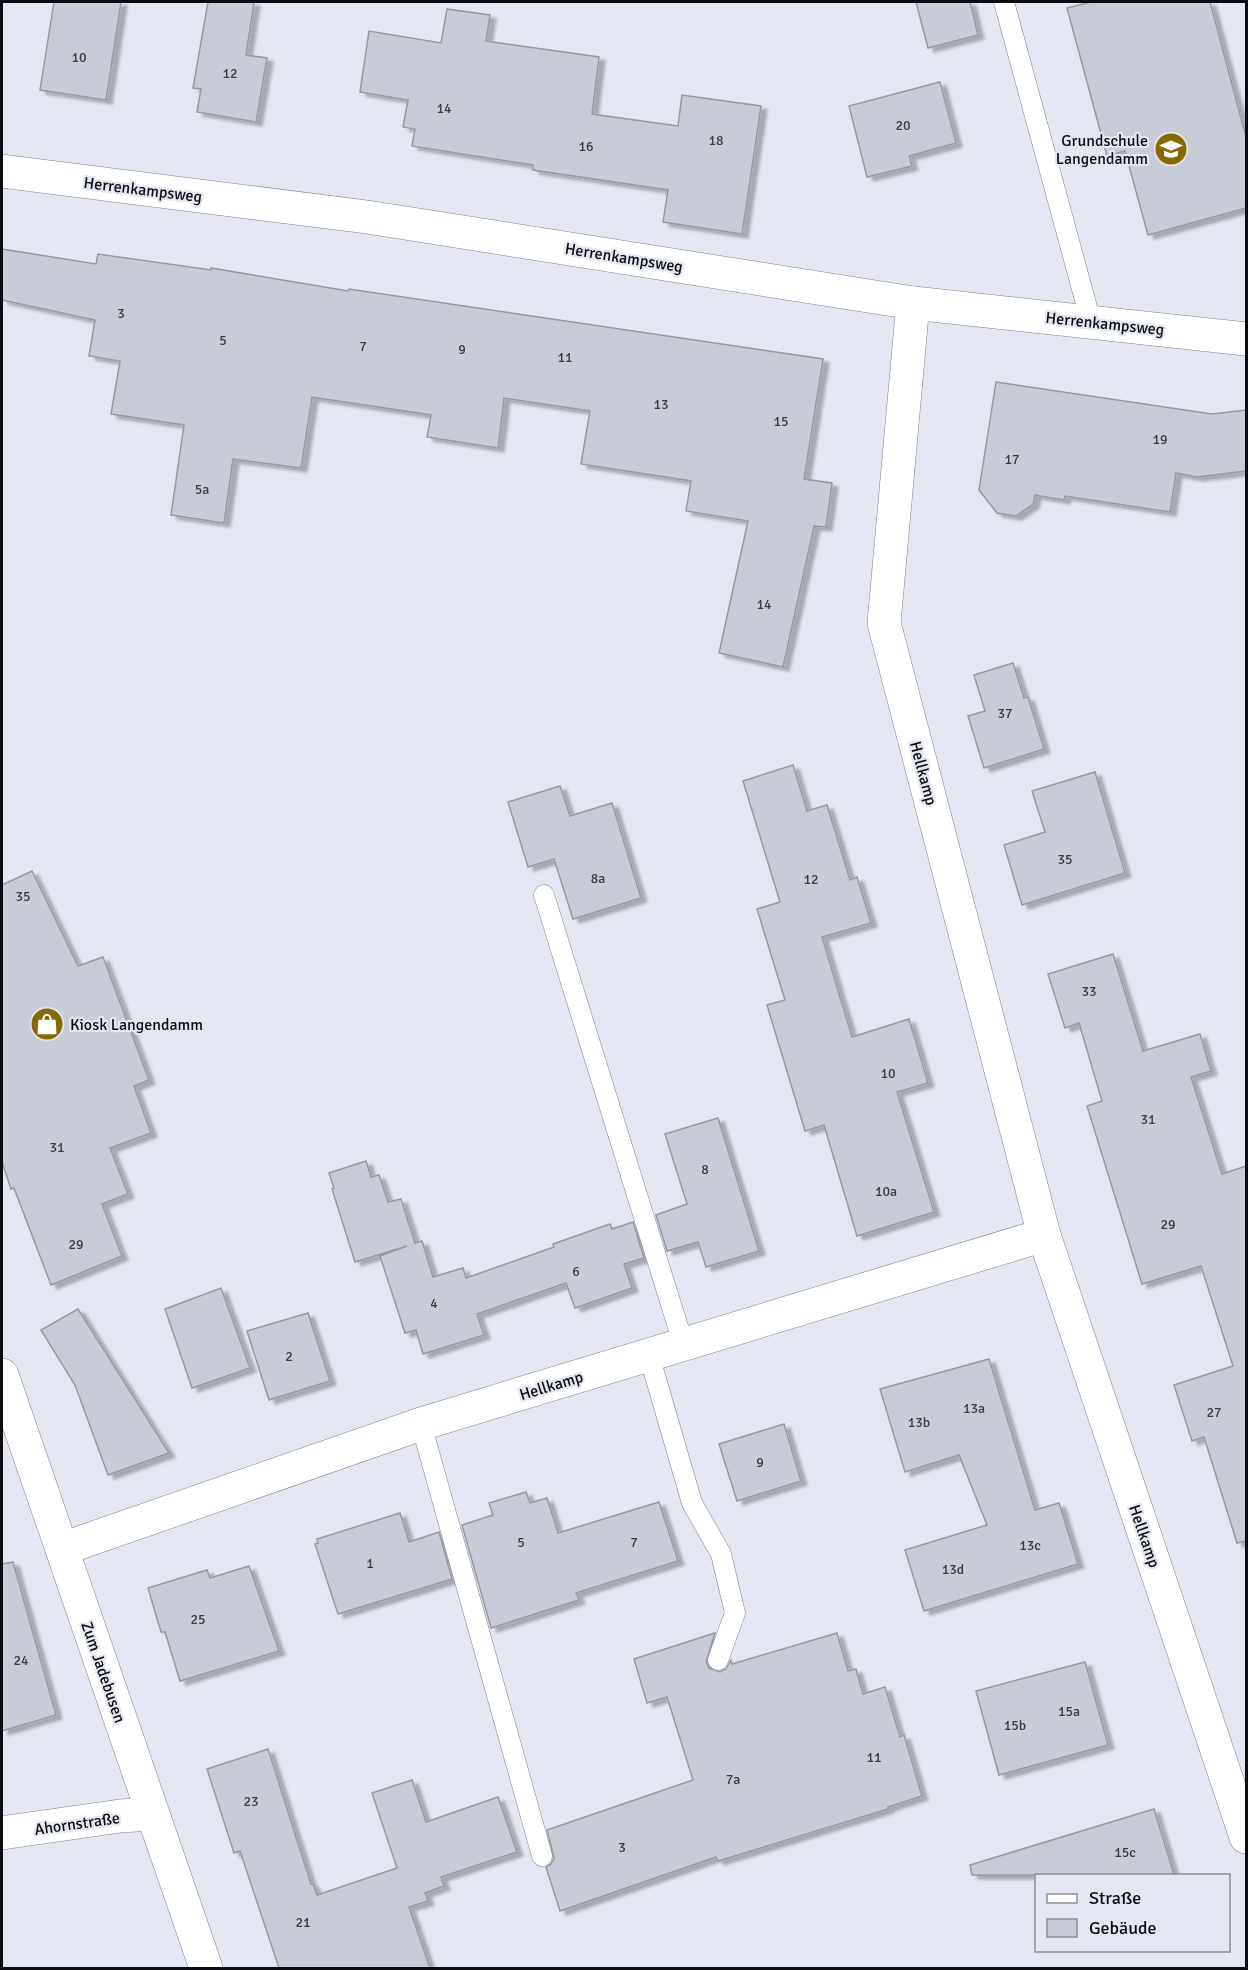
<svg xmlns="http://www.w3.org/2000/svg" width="1248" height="1970" font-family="Signika,sans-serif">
<defs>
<filter id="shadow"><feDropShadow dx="6" dy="4" stdDeviation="1.5" flood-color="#0004"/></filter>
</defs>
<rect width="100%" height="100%" fill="#e4e7f1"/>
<g fill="#c9ccd6" stroke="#9699a2" stroke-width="1.5" filter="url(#shadow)">
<path d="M54 2H121L106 100 40 90Z"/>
<path d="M208 2H254L246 55 267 58 256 122 197 112 201 89 193 88Z"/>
<path d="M916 2H970L978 35 928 48Z"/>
<path d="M1091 2H1210L1246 137V208L1148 235 1125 151 1107 156 1067 8Z"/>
<path d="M447 9 490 15 486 41 599 57 592 114 678 126 682 95 761 106 742 234 663 222 668 190 533 170V165L412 146 415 129 403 127 408 100 360 92 369 31 441 43Z"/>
<path d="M940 82 956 143 909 156 912 166 867 177 849 106Z"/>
<path d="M2 249 96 264 98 254 211 270V268L348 291 349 289 823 359 804 479 832 483 826 527 814 526 783 667 719 653 748 521 686 511 691 481 581 464 590 411 504 398 498 448 427 437 431 415 312 397 301 468 233 459 224 523 171 515 184 425 111 414 120 361 89 356 95 320 2 300Z"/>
<path d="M996 382 1212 414 1246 410V471L1197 477 1176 473 1170 512 1065 496 1064 500 1035 495 1033 504 1016 516 997 513 979 490Z"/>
<path d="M1013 663 1024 698 1028 697 1044 749 984 768 968 716 985 711 974 675Z"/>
<path d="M793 765 807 811 827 805 850 880 857 877 871 923 822 937 852 1037 909 1019 928 1083 897 1092 934 1212 857 1236 824 1125 805 1131 767 1005 785 1000 757 909 780 902 743 781Z"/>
<path d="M1095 772 1125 873 1022 905 1004 845 1045 832 1032 791Z"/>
<path d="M560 786 570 816 612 803 641 898 573 919 554 859 528 867 508 802Z"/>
<path d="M32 871 78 966 103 957 149 1080 134 1086 151 1133 110 1148 128 1194 102 1204 122 1256 51 1285 14 1188 11 1189 2 1162V885Z"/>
<path d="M1113 954 1143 1051 1200 1034 1211 1071 1191 1077 1222 1174 1246 1166V1541L1237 1543 1204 1437 1192 1441 1174 1385 1233 1366 1201 1266 1142 1284 1087 1106 1102 1101 1079 1023 1065 1028 1048 974Z"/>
<path d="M718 1118 759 1251 706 1267 698 1242 667 1251 656 1215 687 1204 665 1134Z"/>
<path d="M366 1161 371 1177 379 1175 388 1202 401 1199 415 1243 422 1241 433 1277 463 1268 466 1278 554 1247 553 1244 610 1224 612 1229 633 1222 644 1258 624 1264 632 1288 575 1308 566 1283 477 1314 484 1335 423 1354 416 1330 405 1333 380 1256 407 1246 355 1262 332 1189 334 1188 329 1173Z"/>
<path d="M221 1288 250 1368 192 1388 165 1309Z"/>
<path d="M78 1309 169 1453 108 1475 75 1385 41 1330Z"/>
<path d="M308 1313 330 1381 269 1400 247 1331Z"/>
<path d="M989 1359 1035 1510 1059 1503 1078 1564 924 1611 905 1550 987 1525 959 1455 905 1472 880 1389Z"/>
<path d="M784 1424 801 1481 737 1501 719 1444Z"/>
<path d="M526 1492 530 1503 547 1498 558 1533 659 1502 678 1561 576 1593 579 1600 491 1628 462 1525 493 1515 489 1503Z"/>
<path d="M400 1513 409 1542 439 1532 452 1579 338 1614 315 1544 318 1543 317 1539Z"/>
<path d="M13 1562 56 1715 2 1731V1564Z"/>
<path d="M249 1566 279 1651 180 1681 165 1632H161L148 1588 207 1570 210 1578Z"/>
<path d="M715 1633 706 1662 709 1668 720 1672 726 1669 731 1660 732 1664 837 1633 848 1671 856 1669 863 1694 885 1687 900 1737 904 1735 922 1796 888 1807V1809L718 1861 716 1857 560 1911 546 1867 551 1864 554 1858 547 1830 693 1780 667 1697 647 1703 634 1659Z"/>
<path d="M1085 1662 1108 1745 999 1775 976 1691Z"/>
<path d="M268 1749 311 1884H313L317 1895 397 1868 372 1793 412 1780 426 1822 498 1797 517 1852 441 1877 444 1886 425 1893 428 1901 409 1907 430 1968H279L240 1851 234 1853 207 1769Z"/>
<path d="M1154 1809 1174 1875H972L970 1865Z"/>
</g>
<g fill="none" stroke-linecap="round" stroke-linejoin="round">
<g stroke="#7f828b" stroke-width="21">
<g id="lane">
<path d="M1004 2 1091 322"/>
<path d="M544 895 683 1343"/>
<path d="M649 1355 692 1503 721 1554 735 1613 718 1660"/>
<path d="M421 1424 542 1856"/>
</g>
</g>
<g stroke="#7f828b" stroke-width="34">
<g id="street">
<path d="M2 171 367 217 913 303 1246 339"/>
<path d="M913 303 884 623 1044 1235 1246 1837"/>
<path d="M62 1549 421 1424 1044 1235"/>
<path d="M2 1833 120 1816 152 1814"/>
</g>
</g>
<g stroke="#7f828b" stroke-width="34">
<path id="secondary" d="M2 1375 206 1968"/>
</g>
<use href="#lane" stroke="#fff" stroke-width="20"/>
<use href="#street" stroke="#fff" stroke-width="33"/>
<use href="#secondary" stroke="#fff" stroke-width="33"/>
</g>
<defs>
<g id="school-disc" transform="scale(1.725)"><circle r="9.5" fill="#856903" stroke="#e4e7f1"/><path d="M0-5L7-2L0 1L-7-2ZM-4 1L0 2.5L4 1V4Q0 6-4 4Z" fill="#fff"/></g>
<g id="shop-disc" transform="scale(1.725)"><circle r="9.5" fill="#856903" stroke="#e4e7f1"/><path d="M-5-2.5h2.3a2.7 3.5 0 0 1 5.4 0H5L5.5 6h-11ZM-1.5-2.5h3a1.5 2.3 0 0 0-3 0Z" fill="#fff"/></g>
</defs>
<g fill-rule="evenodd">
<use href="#school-disc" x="1171" y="149"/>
<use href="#shop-disc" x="47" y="1024"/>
</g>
<g text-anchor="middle" stroke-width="4.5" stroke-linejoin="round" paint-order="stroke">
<g font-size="14" fill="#3a3b40">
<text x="79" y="62">10</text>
<text x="230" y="78">12</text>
<text x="444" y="113">14</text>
<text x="903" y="130">20</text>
<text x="716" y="145">18</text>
<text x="586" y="151">16</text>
<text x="121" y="318">3</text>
<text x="223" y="345">5</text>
<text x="363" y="351">7</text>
<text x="462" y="354">9</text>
<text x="565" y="362">11</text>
<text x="661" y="409">13</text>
<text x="781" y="426">15</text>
<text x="1160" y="444">19</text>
<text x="1012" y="464">17</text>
<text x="202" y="494">5a</text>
<text x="764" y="609">14</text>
<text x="1005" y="718">37</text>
<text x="1065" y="864">35</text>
<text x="598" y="883">8a</text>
<text x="811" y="884">12</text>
<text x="23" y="901">35</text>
<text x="1089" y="996">33</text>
<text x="888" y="1078">10</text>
<text x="1148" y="1124">31</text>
<text x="57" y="1152">31</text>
<text x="705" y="1174">8</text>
<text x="886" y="1196">10a</text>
<text x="1168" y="1229">29</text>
<text x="76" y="1249">29</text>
<text x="576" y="1276">6</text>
<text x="434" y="1308">4</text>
<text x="289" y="1361">2</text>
<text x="974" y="1413">13a</text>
<text x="1214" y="1417">27</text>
<text x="919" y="1427">13b</text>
<text x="760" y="1467">9</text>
<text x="521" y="1547">5</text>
<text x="634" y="1547">7</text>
<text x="1030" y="1550">13c</text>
<text x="370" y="1568">1</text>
<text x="953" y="1574">13d</text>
<text x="198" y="1624">25</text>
<text x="21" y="1665">24</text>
<text x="1069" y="1716">15a</text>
<text x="1015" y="1730">15b</text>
<text x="874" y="1762">11</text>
<text x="733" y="1784">7a</text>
<text x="251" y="1806">23</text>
<text x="622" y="1852">3</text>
<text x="1125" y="1857">15c</text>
<text x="303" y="1927">21</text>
</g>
<g font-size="16" fill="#0a0b0e" stroke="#e4e7f1" text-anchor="end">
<text x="1148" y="146">Grundschule<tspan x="1148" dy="18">Langendamm</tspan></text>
<text x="70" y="1030" text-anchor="start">Kiosk Langendamm</text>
</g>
<g font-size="16" fill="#0a0b0e" stroke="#e4e7f1">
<text transform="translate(143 189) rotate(7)" y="6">Herrenkampsweg</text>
<text transform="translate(624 257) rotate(9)" y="6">Herrenkampsweg</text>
<text transform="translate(1105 323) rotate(6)" y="6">Herrenkampsweg</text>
<text transform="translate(924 773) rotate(75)" y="6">Hellkamp</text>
<text transform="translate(551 1385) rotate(-17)" y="6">Hellkamp</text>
<text transform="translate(1145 1536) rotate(71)" y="6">Hellkamp</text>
<text transform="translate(104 1672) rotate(71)" y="6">Zum Jadebusen</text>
<text transform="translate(77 1823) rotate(-8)" y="6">Ahornstraße</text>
</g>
</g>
<rect width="1248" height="1970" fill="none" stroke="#0a0b0e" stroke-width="6"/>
<rect x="1035" y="1874" width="195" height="78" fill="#e4e7f1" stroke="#8d8f96" stroke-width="1.5"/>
<rect x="1047" y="1894" width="30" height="9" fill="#ffffff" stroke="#8d8f96" stroke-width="1.5"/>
<text x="1089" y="1904" font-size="18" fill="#0a0b0e">Straße</text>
<rect x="1047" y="1919" width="30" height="18" fill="#c9ccd6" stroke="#8d8f96" stroke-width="1.5"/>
<text x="1089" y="1934" font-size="18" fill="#0a0b0e">Gebäude</text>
</svg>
